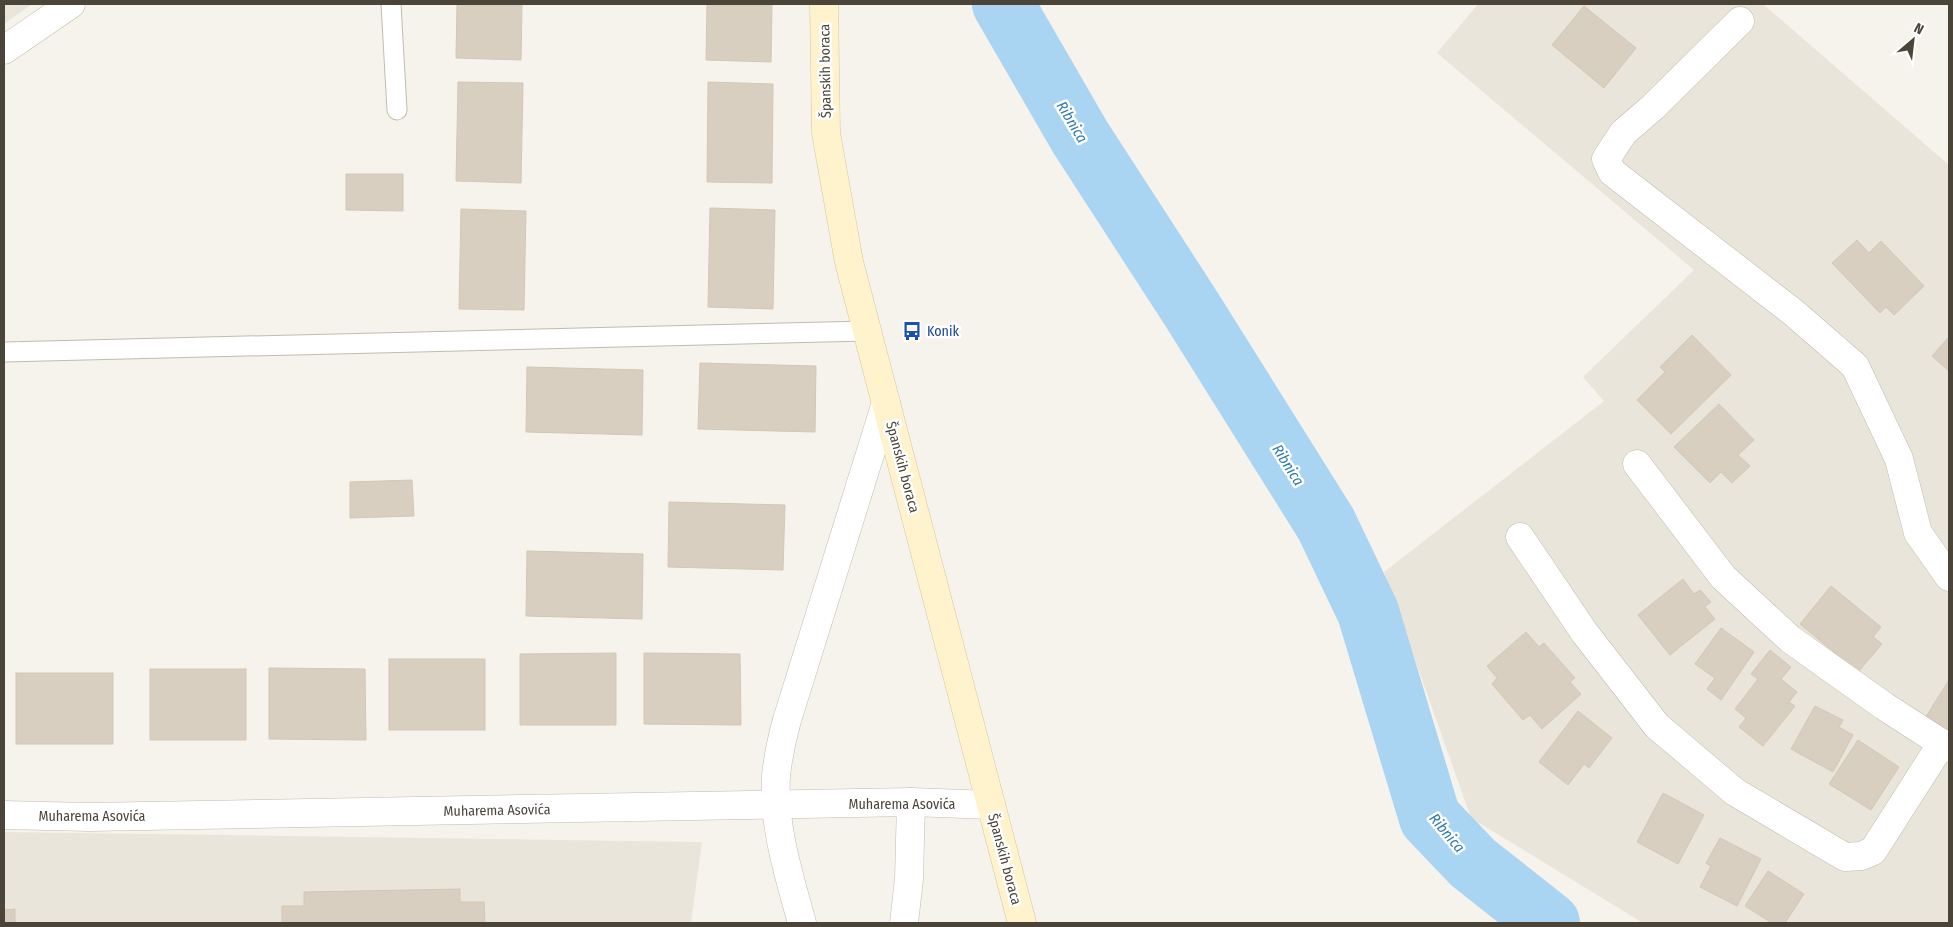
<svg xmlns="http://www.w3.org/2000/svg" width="1953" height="927" font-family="'Fira Sans Condensed',sans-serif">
<rect width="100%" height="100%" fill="#f6f3ec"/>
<g fill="#eae5da">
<path d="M4 4H32L4 24Z"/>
<path d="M1478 4H1763L1949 165V923H1643L1471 818 1384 572 1604 401 1583 377 1694 270 1437 53Z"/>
<path d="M4 832 702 842 691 923H4Z"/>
</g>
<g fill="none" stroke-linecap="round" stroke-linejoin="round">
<path stroke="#a9d4f2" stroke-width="62" d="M1003 4 1080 137 1192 310 1326 524 1368 612 1430 818 1473 863 1549 923"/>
</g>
<g fill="#d8cfc1" stroke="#d3c7b4">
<path d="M457 4H522L521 60 456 58Z"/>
<path d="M707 4H772L771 62 706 60Z"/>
<path d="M1584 6 1636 48 1604 88 1552 45Z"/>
<path d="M458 82 523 83 521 183 456 181Z"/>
<path d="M708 82 773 84 772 183 707 182Z"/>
<path d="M346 174H403V211L346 210Z"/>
<path d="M710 208 775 210 773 309 708 307Z"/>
<path d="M461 209 526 211 524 310 459 309Z"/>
<path d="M1857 240 1869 253 1881 241 1924 286 1894 315 1886 307 1880 313 1832 263Z"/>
<path d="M1692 335 1731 375 1671 434 1637 400 1665 372 1660 367Z"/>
<path d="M1949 337V371L1932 356Z"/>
<path d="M700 363 816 366 815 432 698 429Z"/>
<path d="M527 367 643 370 642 435 526 432Z"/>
<path d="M1719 404 1754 440 1738 455 1750 466 1732 483 1721 472 1710 483 1674 447Z"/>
<path d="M412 480 414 516 350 518V482Z"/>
<path d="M669 502 785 505 783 570 668 567Z"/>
<path d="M527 551 643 554 642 619 526 616Z"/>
<path d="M1683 579 1694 594 1700 590 1711 602 1705 607 1715 619 1670 655 1638 615Z"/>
<path d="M1831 586 1881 627 1873 637 1882 644 1858 672 1800 624Z"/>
<path d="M1721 628 1754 652 1721 700 1707 689 1715 678 1695 664Z"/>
<path d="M1526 632 1539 647 1544 643 1575 678 1570 682 1581 694 1542 729 1530 715 1523 720 1492 684 1497 678 1487 666Z"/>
<path d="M1770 650 1791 667 1781 679 1797 692 1789 702 1795 706 1763 746 1739 727 1746 718 1735 709 1758 679 1751 674Z"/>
<path d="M616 653V725H520V654Z"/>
<path d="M644 653 740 654 741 725 644 724Z"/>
<rect x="389" y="659" width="96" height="71"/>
<path d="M269 668 365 669 366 740 269 739Z"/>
<rect x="150" y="669" width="96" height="71"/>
<rect x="16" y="673" width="97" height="71"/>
<path d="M1949 680V734L1925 718Z"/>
<path d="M1815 706 1843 720 1839 727 1853 735 1833 772 1791 749Z"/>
<path d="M1578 711 1612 738 1589 768 1584 764 1568 785 1539 762Z"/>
<path d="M1858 740 1899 767 1871 810 1829 784Z"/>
<path d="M1663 793 1704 815 1678 864 1637 842Z"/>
<path d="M1720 838 1761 859 1737 906 1700 887 1711 866 1706 863Z"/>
<path d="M1768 871 1804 894 1785 923H1772L1745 906Z"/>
<path d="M460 889V902H484L485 923H282V906H304V892Z"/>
<path d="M15 909V923H4V910Z"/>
</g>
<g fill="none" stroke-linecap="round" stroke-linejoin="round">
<g stroke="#c2bbae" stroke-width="21">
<g id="service">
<path d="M391 4 397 110"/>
<path d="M4 352 867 331"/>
</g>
</g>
<g stroke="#c2bbae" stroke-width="29">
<g id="minor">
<path d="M1740 21 1653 107 1623 133 1606 159 1612 172 1621 179 1794 313 1855 366 1899 459 1918 533 1949 577"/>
<path d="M4 50 71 4"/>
<path d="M1637 464 1723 577 1790 639 1884 706 1949 748"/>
<path d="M1520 537 1584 632 1657 726 1735 792 1845 857 1861 856 1873 851 1942 743"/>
<path d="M4 815 89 817 911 802 991 805"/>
<path d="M802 923C789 875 773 827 776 776 778 757 782 738 787 720L886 403"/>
<path d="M904 923 909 879 911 802"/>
</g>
</g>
<g stroke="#d6c79b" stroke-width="29">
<path id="secondary" d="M824 4 826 133 849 262 1022 923"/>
</g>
<use href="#service" stroke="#fff" stroke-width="19"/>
<use href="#minor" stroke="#fff" stroke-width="28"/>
<use href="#secondary" stroke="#fff3cd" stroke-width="28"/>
</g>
<defs>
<g id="bus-bare" transform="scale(1.5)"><path d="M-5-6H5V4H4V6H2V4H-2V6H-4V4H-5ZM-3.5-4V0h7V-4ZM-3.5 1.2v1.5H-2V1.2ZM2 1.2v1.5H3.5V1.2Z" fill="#1a4fb4" stroke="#fff" stroke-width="2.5" paint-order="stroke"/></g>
</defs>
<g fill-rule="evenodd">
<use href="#bus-bare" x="912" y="331"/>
</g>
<g text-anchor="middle" stroke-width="5" stroke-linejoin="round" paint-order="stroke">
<g font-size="14" fill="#4b4439" stroke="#fff">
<text transform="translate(825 71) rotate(-91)" y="5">Španskih boraca</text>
<text transform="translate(903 467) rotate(75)" y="5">Španskih boraca</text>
<text x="902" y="809">Muharema Asovića</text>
<text transform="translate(497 810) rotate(-1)" y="5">Muharema Asovića</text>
<text x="92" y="821">Muharema Asovića</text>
<text transform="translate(1005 859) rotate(75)" y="5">Španskih boraca</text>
</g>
<g font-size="14" fill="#164399" stroke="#fff" text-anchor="start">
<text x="927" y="336">Konik</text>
</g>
<g font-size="15" font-style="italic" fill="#2e7ab2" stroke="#fff">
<text transform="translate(1072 122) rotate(59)" y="5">Ribnica</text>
<text transform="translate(1288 465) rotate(58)" y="5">Ribnica</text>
<text transform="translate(1447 833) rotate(50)" y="5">Ribnica</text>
</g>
</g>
<rect width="1953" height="927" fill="none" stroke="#4b4439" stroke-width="10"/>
<g transform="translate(1913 40) rotate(28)" stroke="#ffffff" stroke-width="4" paint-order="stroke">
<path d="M0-4L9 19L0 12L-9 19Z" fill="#4b4439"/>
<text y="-8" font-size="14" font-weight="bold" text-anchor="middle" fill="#4b4439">N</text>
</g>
</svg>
